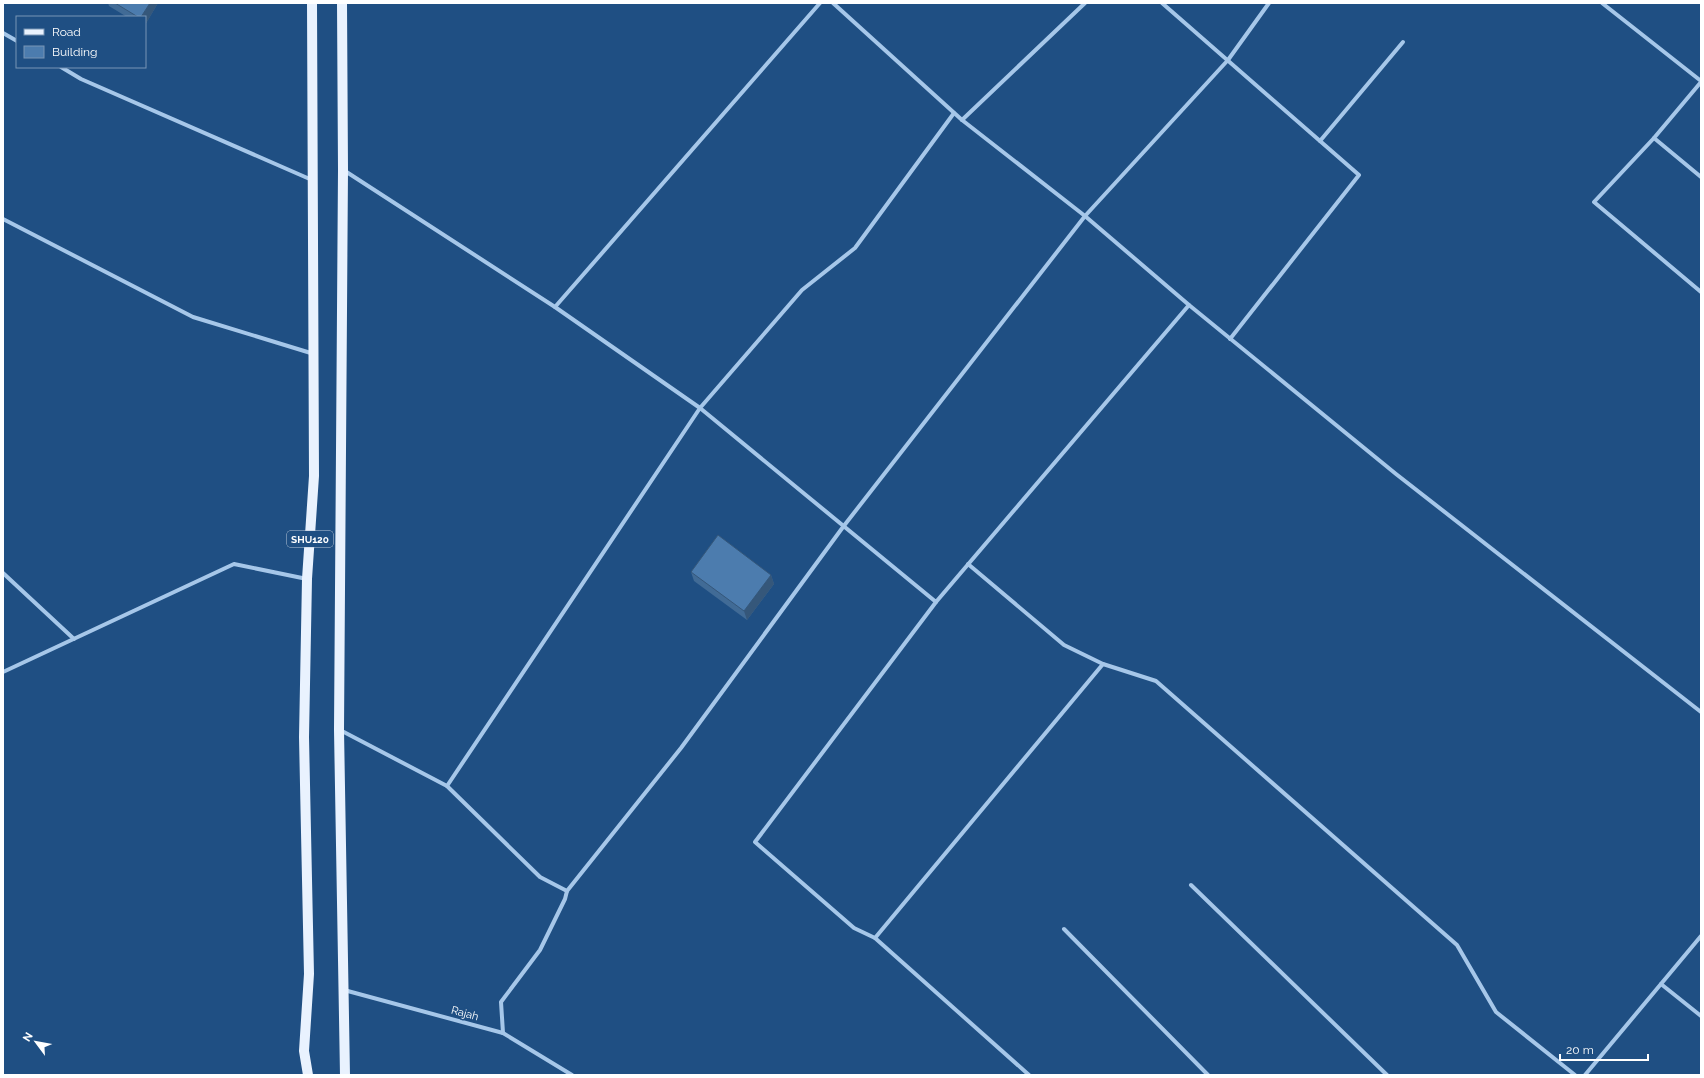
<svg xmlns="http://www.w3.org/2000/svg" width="1704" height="1078" font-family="Raleway,sans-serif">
<rect width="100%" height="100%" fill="#1f4f83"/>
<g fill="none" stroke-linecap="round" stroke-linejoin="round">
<g stroke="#a6c7e9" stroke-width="4">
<path d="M833 3 962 120 1085 216 1189 305 1396 474 1701 712"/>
<path d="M1162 3 1359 175 1230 339"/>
<path d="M1602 3 1701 81"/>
<path d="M3 33 17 41"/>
<path d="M61 67 81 79 312 180"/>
<path d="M1701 82 1654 138 1701 177"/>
<path d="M954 113 855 248 802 290 700 408 936 602 1189 305"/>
<path d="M962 120 1085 3"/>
<path d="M1654 138 1594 202 1701 292"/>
<path d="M1320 141 1403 42"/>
<path d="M345 171 555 307 820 3"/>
<path d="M3 219 193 317 314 354"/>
<path d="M968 564 1064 645 1103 664 1156 681 1457 945 1496 1012 1575 1075"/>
<path d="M3 573 74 639"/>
<path d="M936 602 755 842 854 928 875 938 1029 1075"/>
<path d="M3 672 234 564 307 579"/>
<path d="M340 730 447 786 700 408 555 307"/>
<path d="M447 786 540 877 567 891"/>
<path d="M1191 885 1387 1075"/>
<path d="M1064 929 1208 1075"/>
<path d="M875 938 1103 664"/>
<path d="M1661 984 1701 1016"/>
<path d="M344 990 503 1033 572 1075"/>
<path d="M503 1033 501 1002 540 950 565 899 567 891 681 748 843 527 1085 216 1228 60 1269 3"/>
<path d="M1585 1075 1701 936"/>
</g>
<g stroke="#e9f2fe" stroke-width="10">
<path d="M342 3 343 170 339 730 345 1075"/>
<path d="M308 1075 304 1051 309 974 304 737 307 579 314 476 312 3"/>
</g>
</g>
<g fill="#416b96">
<path d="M108 3H158L145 25V17H127L109 6Z"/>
<path d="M691 572 771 575 774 584 747 620 694 581Z"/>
</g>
<g fill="#35577a">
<path d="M150 3H158L145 25V17H141Z"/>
<path d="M771 575 774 584 747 620 744 611Z"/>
</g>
<g fill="#4c7cae" stroke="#35577a">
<path d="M115 3H150L141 17H138Z"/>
<path d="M718 535 771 575 744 611 691 572Z"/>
</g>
<g text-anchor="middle" stroke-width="3.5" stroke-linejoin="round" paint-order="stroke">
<rect fill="#1f4f83" stroke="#bccada" stroke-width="1" x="287" y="531" width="46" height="16" rx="3"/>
<g font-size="10" font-weight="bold" fill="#fff">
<text x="310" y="543">SHU120</text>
</g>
<g font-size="11" fill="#fff" stroke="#1f4f83">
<text transform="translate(465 1013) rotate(15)" y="4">Rajah</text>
</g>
</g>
<rect width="1704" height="1078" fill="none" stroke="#ffffff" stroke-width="8"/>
<rect x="16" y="16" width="130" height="52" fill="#1f4f83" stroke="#7995b5"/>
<rect x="24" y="29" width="20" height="6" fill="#e9f2fe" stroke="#7995b5"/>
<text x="52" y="36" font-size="12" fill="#ffffff">Road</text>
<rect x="24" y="46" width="20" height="12" fill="#4c7cae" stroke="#7995b5"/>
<text x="52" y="56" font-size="12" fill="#ffffff">Building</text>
<g transform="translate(36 1042) rotate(302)" stroke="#1f4f83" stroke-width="3" paint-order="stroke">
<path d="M0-3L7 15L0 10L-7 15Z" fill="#ffffff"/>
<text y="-6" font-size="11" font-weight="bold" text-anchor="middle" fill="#ffffff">N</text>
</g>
<path d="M1560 1054v6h88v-6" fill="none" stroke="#ffffff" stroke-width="2"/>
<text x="1566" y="1054" font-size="12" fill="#ffffff" stroke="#1f4f83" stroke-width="3" paint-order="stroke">20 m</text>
</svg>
